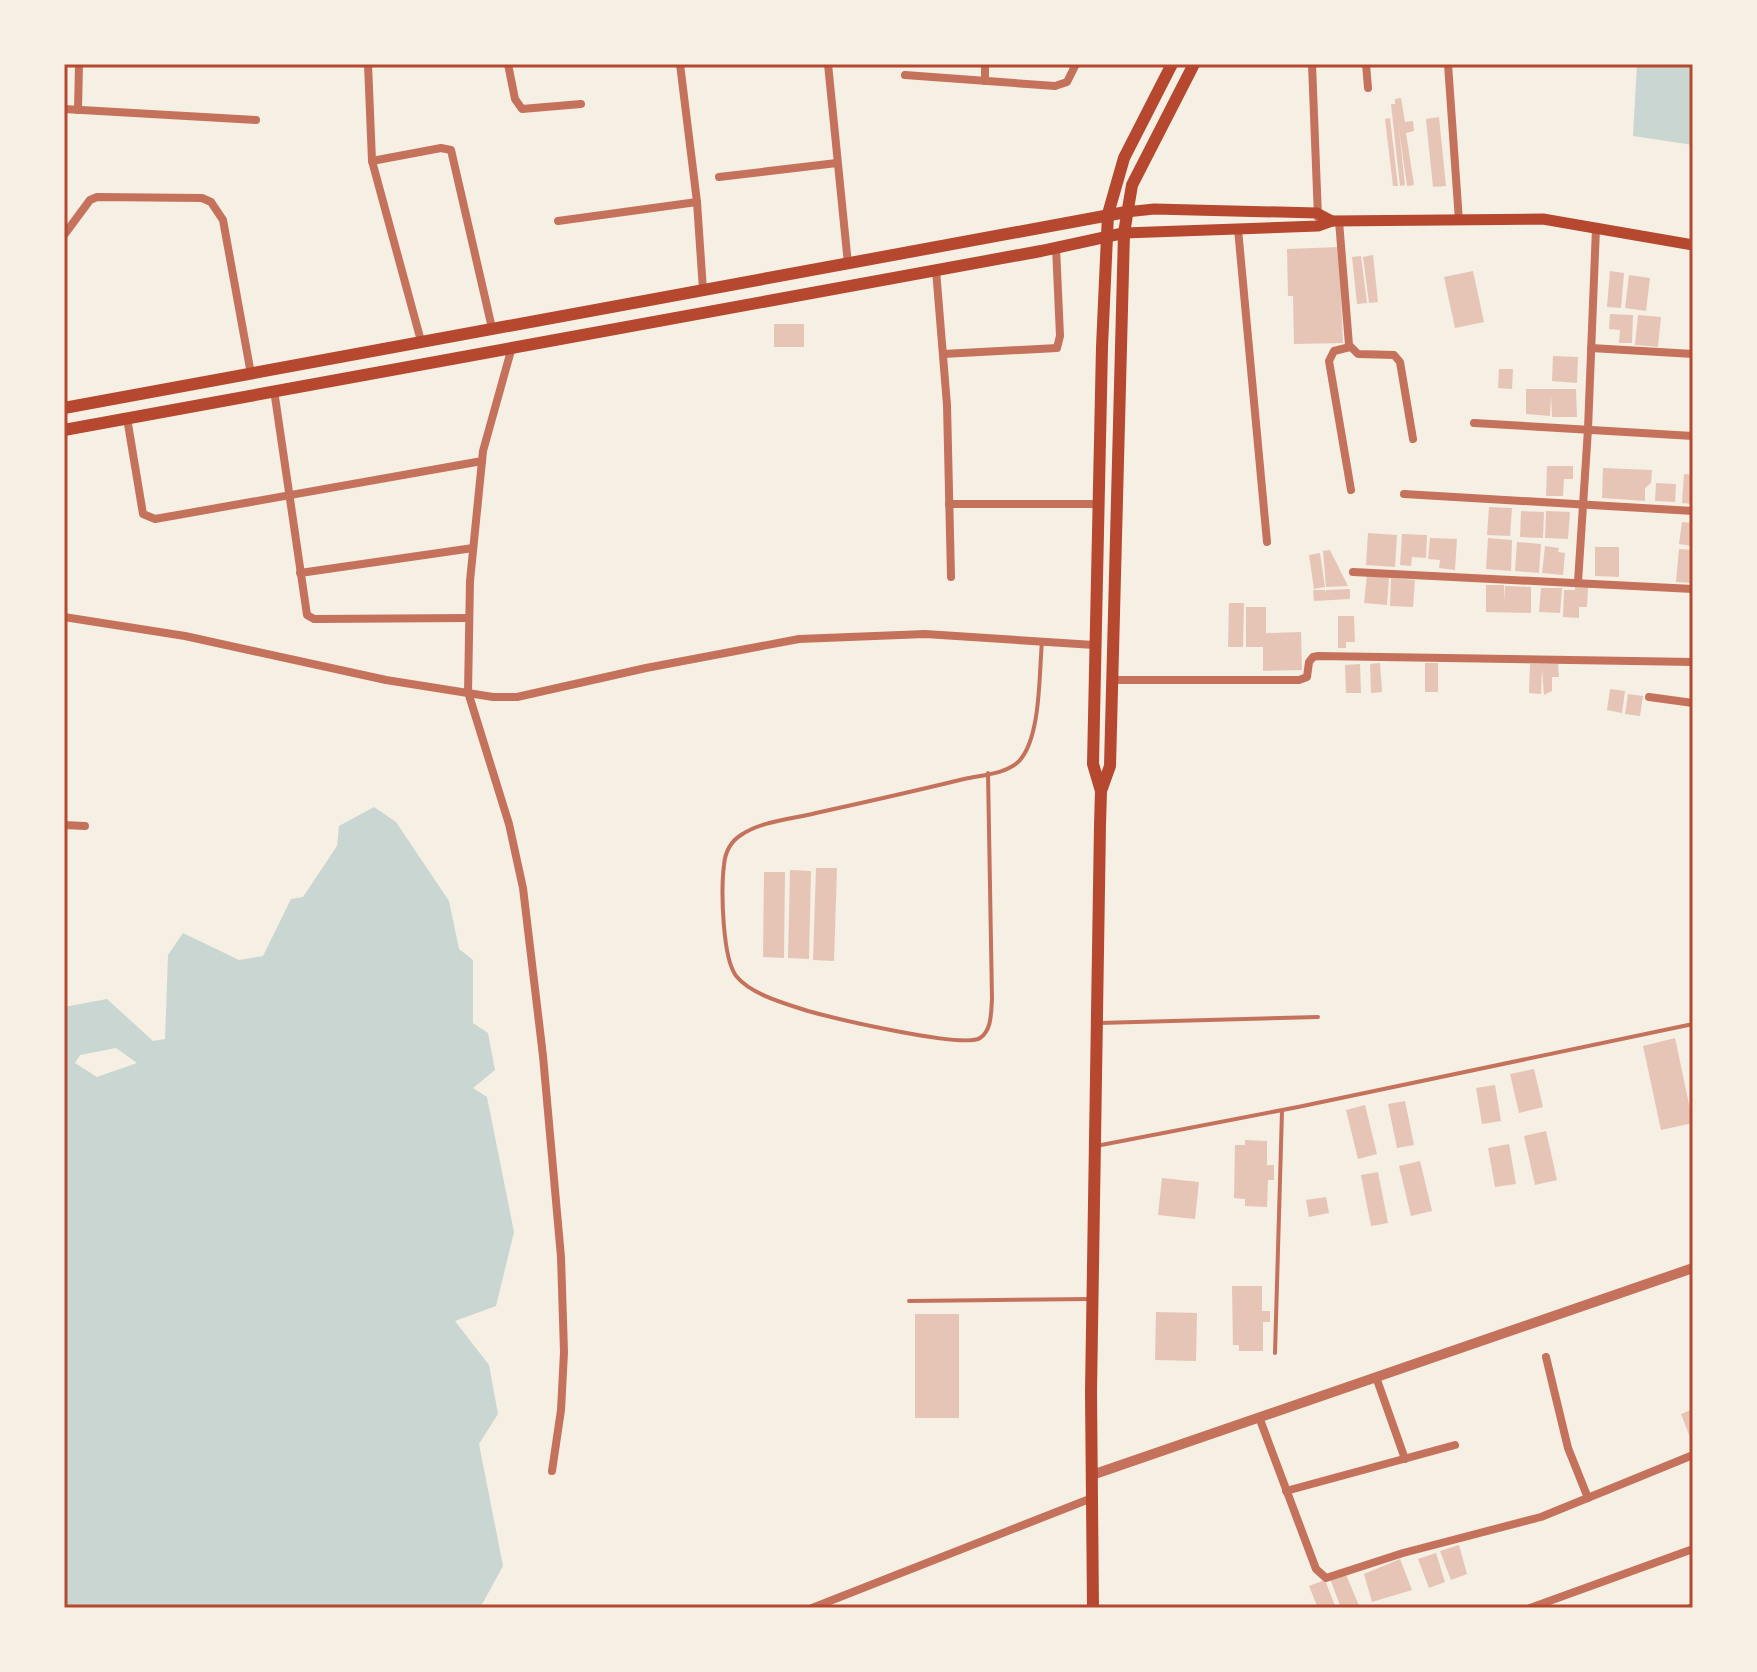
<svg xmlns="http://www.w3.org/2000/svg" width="1757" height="1672" font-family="Inter,sans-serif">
<rect width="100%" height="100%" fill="#f6efe4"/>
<g fill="#c9d6d2" fill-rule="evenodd">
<path d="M1637 64H1693V145L1633 136Z"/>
<path d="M374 807 396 822 449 901 459 949 473 960V1023L488 1033 495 1070 473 1088 487 1097 514 1232 496 1306 455 1321 489 1365 498 1414 479 1444 503 1566 480 1608H64V1007L107 999 153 1041 165 1039 168 955 183 933 239 960 263 956 291 899 303 897 337 846 339 826ZM116 1048 137 1063 97 1077 75 1063 80 1055Z"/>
</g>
<g fill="#e6c5b7">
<path d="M1401 98 1405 122 1413 121 1414 131 1406 133 1414 185 1407 186 1399 130 1405 185 1400 186 1391 104H1395V99Z"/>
<path d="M1439 117 1446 186 1433 187 1426 119Z"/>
<path d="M1390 118 1398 186H1393L1385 119Z"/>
<path d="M1339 247 1343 343 1294 344 1293 296H1288L1287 249Z"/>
<path d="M1373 255 1378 302 1369 303 1363 257Z"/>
<path d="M1361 256 1367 303 1357 304 1352 257Z"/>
<path d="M1473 271 1484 322 1455 328 1444 277Z"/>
<path d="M1610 271 1624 273 1621 308 1607 307Z"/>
<path d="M1629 275 1650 278 1646 311 1625 308Z"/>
<path d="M1610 314 1633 315 1632 343H1619L1620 330 1609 329Z"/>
<path d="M1638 315 1661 317 1658 347 1635 345Z"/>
<rect x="774" y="324" width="30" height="23"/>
<path d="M1553 356 1578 357 1577 383 1552 381Z"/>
<path d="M1499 369H1513L1512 389 1498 388Z"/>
<path d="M1526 389H1576L1577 417H1552L1551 395 1550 416 1526 414Z"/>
<path d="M1547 466H1573V479H1564L1563 496H1546Z"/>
<path d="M1603 468 1652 470 1651 483 1645 488V501L1602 498Z"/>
<path d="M1684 474 1693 475V504L1682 503Z"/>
<path d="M1656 483 1676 484 1675 502 1655 501Z"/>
<path d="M1489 507 1512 508 1510 536 1487 535Z"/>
<path d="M1521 511 1544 512 1543 538 1520 537Z"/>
<path d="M1546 511 1570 512 1568 539 1545 538Z"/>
<path d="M1682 522 1693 523V546L1679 544Z"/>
<path d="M1368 533 1397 535 1395 567 1366 565Z"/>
<path d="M1402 534 1427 535 1426 558 1412 557 1411 566 1400 565Z"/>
<path d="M1430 538 1457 539 1455 570 1439 568 1440 560 1428 559Z"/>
<path d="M1488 538 1512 540 1511 571 1486 569Z"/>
<path d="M1517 542 1541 544 1539 573 1515 571Z"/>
<path d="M1545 546 1559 548 1558 552 1565 553 1563 575 1542 573Z"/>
<path d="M1595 547H1619V577L1595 576Z"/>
<path d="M1679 549 1693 550V583L1676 582Z"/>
<path d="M1330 550 1348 586 1326 587 1323 551Z"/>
<path d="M1320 553 1325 587 1314 589 1309 555Z"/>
<path d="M1367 575 1389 578 1387 605 1364 603Z"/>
<path d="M1391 578 1415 580 1413 607 1390 606Z"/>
<path d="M1486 585H1504V601L1505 586 1531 587V613L1486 612Z"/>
<path d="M1575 587H1588L1587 607H1579V618L1563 617 1564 590H1575Z"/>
<path d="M1541 588H1562L1560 613 1539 612Z"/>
<path d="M1350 589V599L1314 601 1313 590H1325L1326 594V590Z"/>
<path d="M1229 603H1244L1243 647H1228Z"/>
<path d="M1246 607H1266V633L1301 632 1302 670 1263 671V647H1246Z"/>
<path d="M1338 616H1354L1355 642H1346V648H1338Z"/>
<path d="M1380 663 1382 692 1371 693 1370 664Z"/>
<rect x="1425" y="663" width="13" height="29"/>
<path d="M1360 664 1361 693H1346L1345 665Z"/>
<path d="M1530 664H1558L1559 677H1552V691L1544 695 1542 669 1541 694 1529 693Z"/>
<path d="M1610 689 1625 691 1622 713 1607 710Z"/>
<path d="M1628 694 1643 696 1640 716 1625 714Z"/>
<path d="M816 868H837L834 961 813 960Z"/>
<path d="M790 870 811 871 809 959 788 958Z"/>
<path d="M764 872H785L784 958 763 957Z"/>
<path d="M1675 1038 1693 1123 1661 1130 1643 1046Z"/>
<path d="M1534 1069 1543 1107 1519 1113 1510 1074Z"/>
<path d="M1495 1085 1501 1121 1482 1124 1476 1088Z"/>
<path d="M1405 1101 1414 1145 1397 1148 1388 1104Z"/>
<path d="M1365 1105 1377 1154 1358 1159 1346 1110Z"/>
<path d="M1546 1131 1557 1180 1535 1185 1524 1136Z"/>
<path d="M1245 1140 1267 1141V1165H1274V1180H1268L1267 1207 1245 1206V1199L1234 1198 1235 1145H1245Z"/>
<path d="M1509 1144 1516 1184 1495 1187 1488 1148Z"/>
<path d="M1420 1161 1432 1211 1411 1216 1399 1166Z"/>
<path d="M1378 1172 1388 1223 1371 1226 1361 1175Z"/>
<path d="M1162 1178 1199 1182 1195 1219 1158 1215Z"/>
<path d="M1326 1197 1329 1213 1309 1217 1306 1200Z"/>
<path d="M1232 1286H1262V1311H1270V1322H1263V1351H1239V1345H1233Z"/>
<path d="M1156 1312 1197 1313 1196 1361 1155 1360Z"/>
<rect x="915" y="1314" width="44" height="104"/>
<path d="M1693 1409V1445L1681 1414Z"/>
<path d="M1459 1545 1467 1574 1451 1580 1440 1551Z"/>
<path d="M1436 1553 1445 1582 1429 1588 1418 1559Z"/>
<path d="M1400 1559 1412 1590 1372 1602 1364 1574Z"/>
<path d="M1344 1570 1360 1608H1341L1329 1576Z"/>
<path d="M1325 1580 1336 1608H1318L1309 1586Z"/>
</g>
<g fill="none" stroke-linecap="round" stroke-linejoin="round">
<g stroke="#c5725c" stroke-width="4">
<path d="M988 773 992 999C991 1012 992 1030 980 1038 963 1049 833 1018 808 1011 787 1004 752 995 737 977 722 960 721 889 724 865 725 853 730 842 741 835 761 821 793 819 816 813 866 802 915 791 964 779 981 775 1008 774 1020 760 1041 736 1039 673 1042 642"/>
<path d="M1099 1023 1318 1017"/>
<path d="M1096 1146 1298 1107 1693 1024"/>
<path d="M909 1301 1091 1299"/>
<path d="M1275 1353 1282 1111"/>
</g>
<g stroke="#c5725c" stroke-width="8">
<path d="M368 64 372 161 421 341"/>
<path d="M508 64 515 99 522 109 581 104"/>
<path d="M680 64 697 202 703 290"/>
<path d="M828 64 848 264"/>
<path d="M1312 64 1318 217"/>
<path d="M1366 64 1368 88"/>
<path d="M1448 64 1459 221"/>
<path d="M905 75 1055 86 1067 82 1076 64"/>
<path d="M985 81V64"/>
<path d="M64 109 256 120"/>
<path d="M78 110 79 64"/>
<path d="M372 161 441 148 451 150 492 328"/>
<path d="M719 177 837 163"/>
<path d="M558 221 697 202"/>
<path d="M1339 221 1349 345 1358 354 1394 355 1400 362 1413 439"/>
<path d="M1238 229 1267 542"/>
<path d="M64 235 90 200 97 197 202 198 211 202 223 220 251 374"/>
<path d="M936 270 947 405 951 577"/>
<path d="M512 347 483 451 470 581 468 692 509 824 523 888 543 1056 561 1257 564 1352 561 1410 552 1471"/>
<path d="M1350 347 1334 351 1329 361 1351 490"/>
<path d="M1591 348 1693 354"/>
<path d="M943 354 1057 348 1060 336 1056 247"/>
<path d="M274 390 307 615 314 619 469 618"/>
<path d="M127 418 143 514 155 519 482 461"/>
<path d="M1474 423 1693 436"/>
<path d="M1404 494 1693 511"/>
<path d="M949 504H1099"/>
<path d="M1353 572 1693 589"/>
<path d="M300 573 473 548"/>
<path d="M1578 582 1588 429 1596 228"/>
<path d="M64 617 185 636 386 680 493 697H517L646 668 799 639 925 634 1094 645"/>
<path d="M1111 680H1299L1307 677 1309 662 1313 657 1318 656 1693 662"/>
<path d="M1649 697 1693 703"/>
<path d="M64 825 85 826"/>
<path d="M1546 1357 1568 1448 1588 1498"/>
<path d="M1376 1377 1405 1459"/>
<path d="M1259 1417 1316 1569 1326 1578 1403 1553 1541 1517 1693 1455"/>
<path d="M1286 1491 1455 1445"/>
<path d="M812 1608 1092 1498"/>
<path d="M1530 1608 1693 1549"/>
<path d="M1690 1608 1693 1607"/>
</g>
<path stroke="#c5725c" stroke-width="10" d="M1092 1475 1693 1268"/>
<g stroke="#b5482f" stroke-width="11">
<path d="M1126 212 1154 209 1317 213 1332 221"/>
<path d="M1124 233 1318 226 1332 221 1543 219 1693 245"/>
</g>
<g stroke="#b5482f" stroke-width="12">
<path d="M64 408 1126 212"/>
<path d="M64 430 1041 251 1124 233"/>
<path d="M1101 791 1093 764 1102 347 1108 214 1124 158 1172 64"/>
<path d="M1093 1608 1091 1392 1100 825 1101 791 1110 766 1124 233 1132 185 1194 64"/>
</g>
</g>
<rect width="1757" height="1672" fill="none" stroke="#f6efe4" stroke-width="132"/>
<rect x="66" y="66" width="1625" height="1540" fill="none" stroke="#b5482f" stroke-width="3"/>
</svg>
